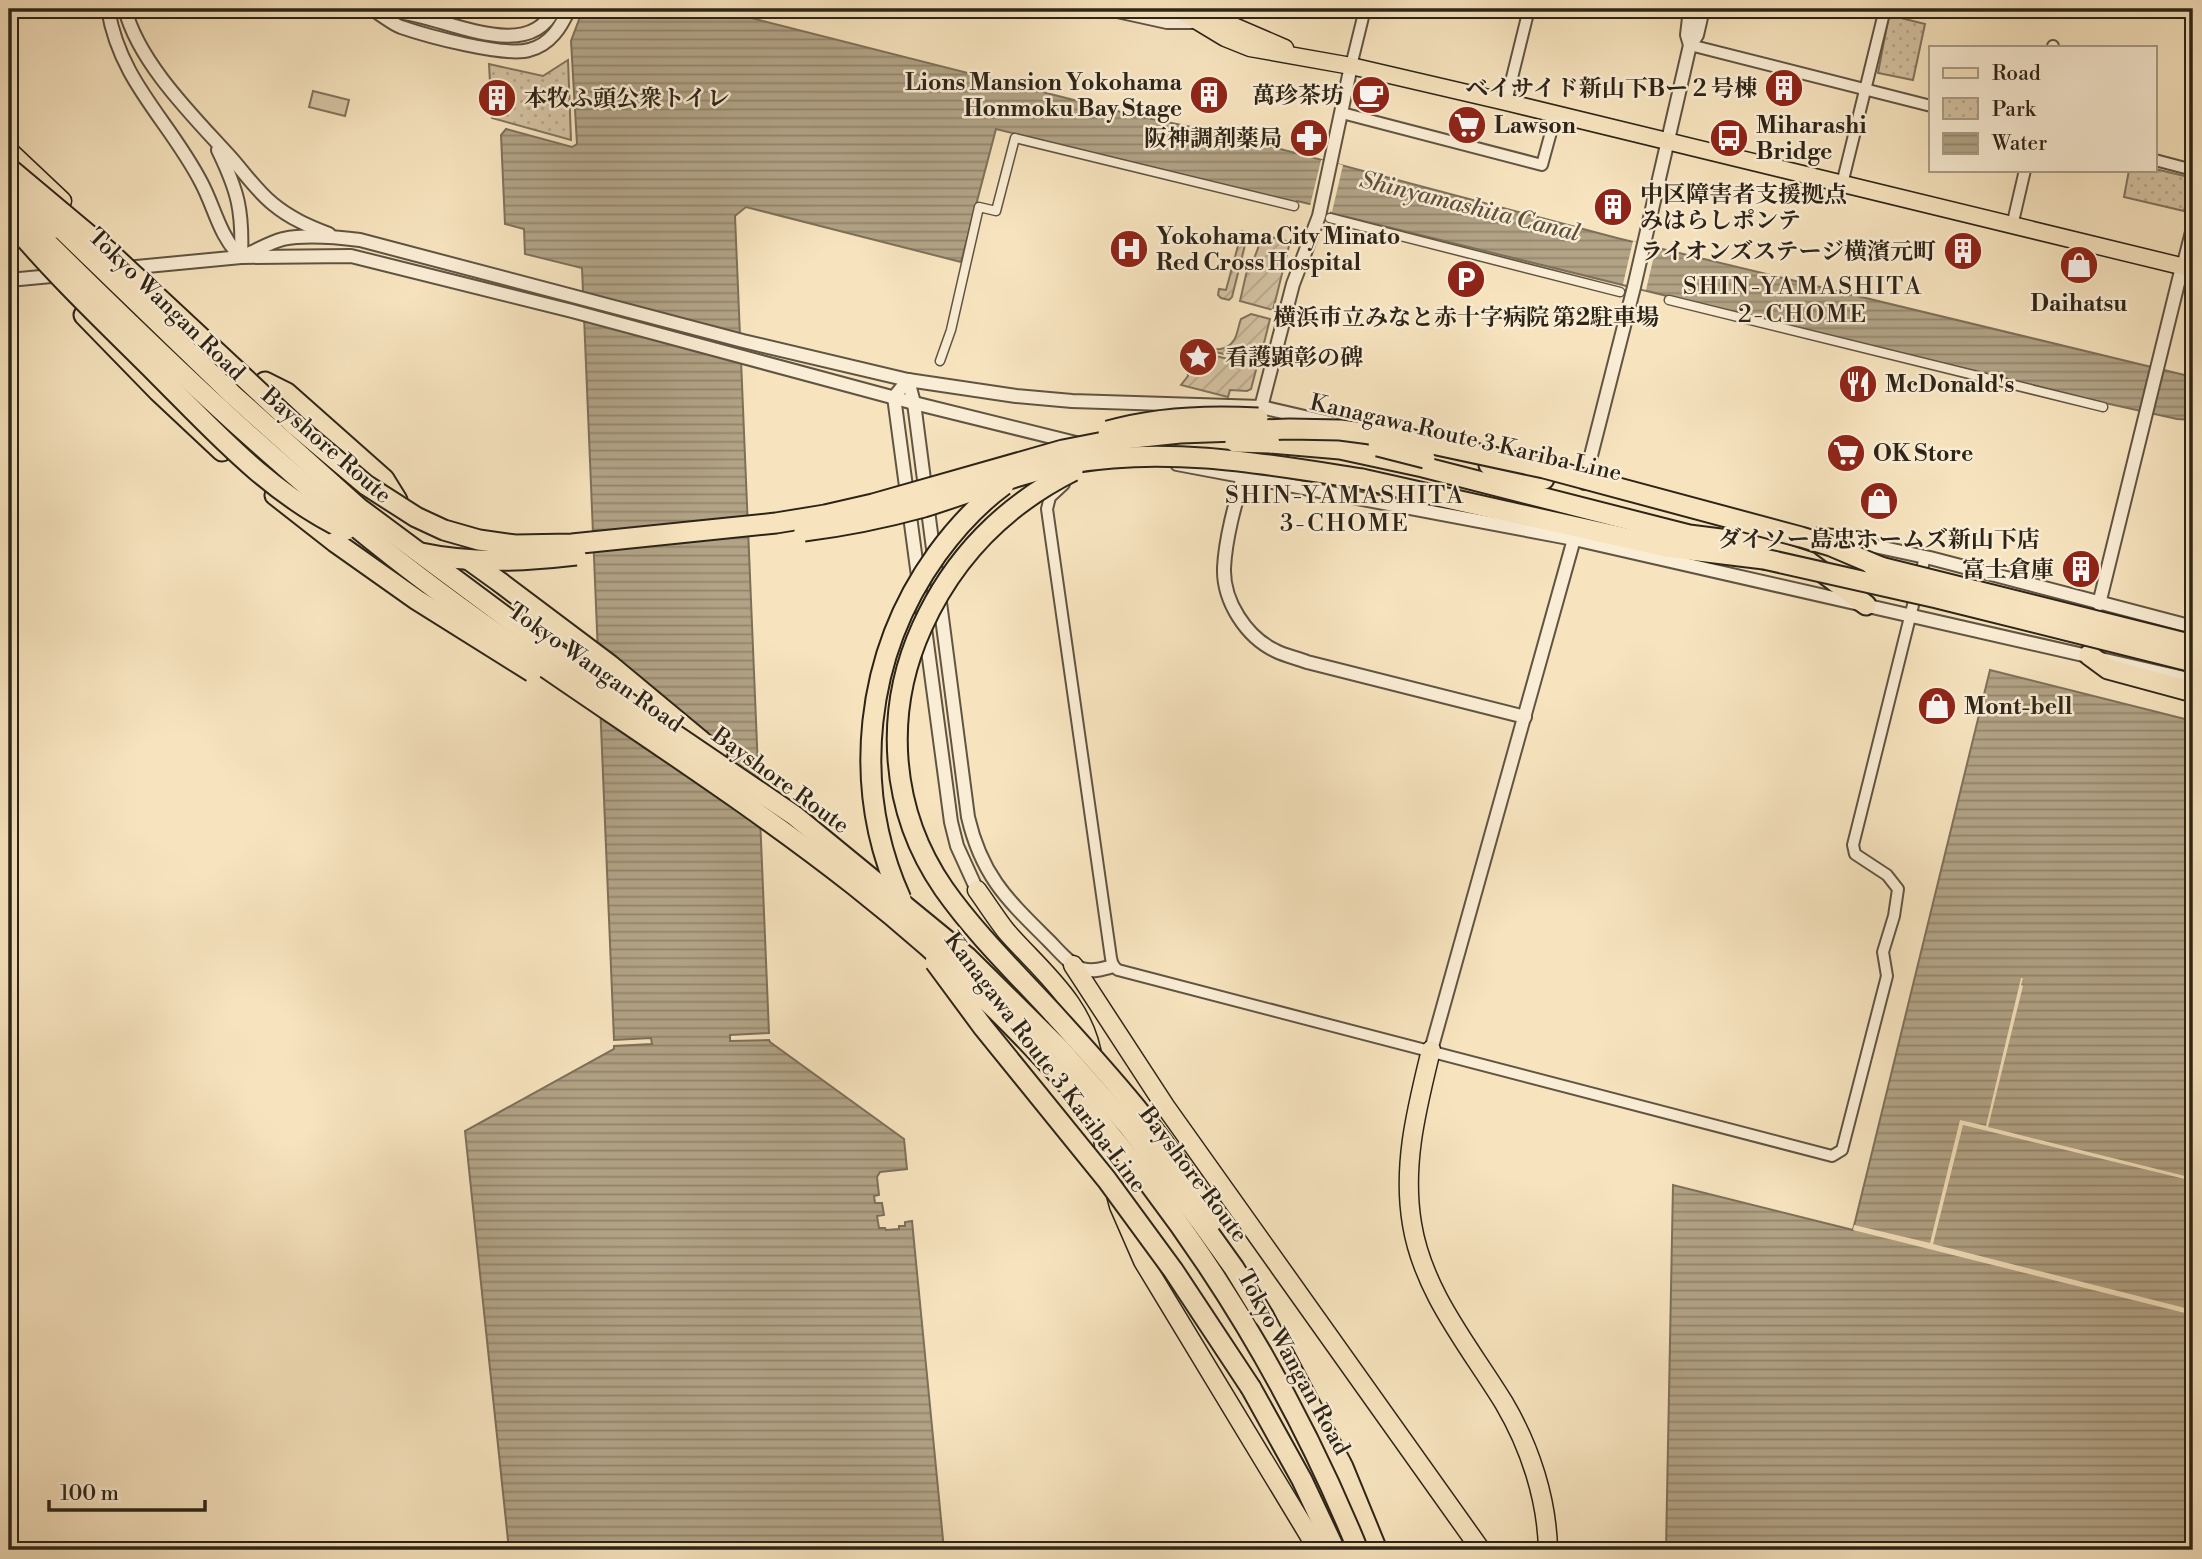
<svg xmlns="http://www.w3.org/2000/svg" width="2202" height="1559" font-family="'Libre Bodoni','Noto Serif JP',serif">
<defs>
<pattern id="park-dots" width="8" height="8" patternUnits="userSpaceOnUse" patternTransform="scale(1.75)"><rect width="8" height="8" fill="#d5c3a3"/><path d="M2 2h.1M6 6h.1" fill="none" stroke="#b7a78c" stroke-width="1.8" stroke-linecap="round"/></pattern>
<pattern id="garden-furrows" width="10" height="10" patternUnits="userSpaceOnUse" patternTransform="scale(1.75)"><rect width="10" height="10" fill="#d5c3a3"/><path d="M-1 1l2-2M0 10L10 0M9 11l2-2" fill="none" stroke="#b7a78c"/></pattern>
<pattern id="water-rules" width="6" height="5" patternUnits="userSpaceOnUse" patternTransform="scale(1.75)"><rect width="6" height="5" fill="#b2a386"/><path d="M0 2.5h6" fill="none" stroke="#91856d"/></pattern>
</defs>
<rect width="100%" height="100%" fill="#f7e4bf"/>
<filter id="stains"><feTurbulence type="fractalNoise" baseFrequency=".00286" numOctaves="4"/><feColorMatrix values="0 0 0 0 .2 0 0 0 0 .09 0 0 0 0 .02 0 0 0 .5 -.17"/></filter>
<radialGradient id="worn" r=".72"><stop offset=".6" stop-color="#630" stop-opacity="0"/><stop offset="1" stop-color="#630" stop-opacity=".3"/></radialGradient>
<g fill="url(#park-dots)" stroke="#81745e" stroke-width="2">
<path d="M1889 15 1925 24 1913 80 1878 73Z"/>
<path d="M568 60 571 140 492 118 489 64 543 76Z"/>
<path d="M2155 169 2193 178 2184 211 2124 197 2129 170Z"/>
</g>
<g fill="url(#garden-furrows)" stroke="#81745e" stroke-width="2">
<path d="M1242 231 1248 233 1232 297 1229 300 1221 298 1218 295 1219 289 1226 290Z"/>
<path d="M1263 235 1290 242 1273 310 1240 301 1248 266 1255 256Z"/>
<path d="M1251 314 1270 319 1259 363 1192 346C1205 345 1223 357 1234 340 1238 334 1238 326 1241 319Z"/>
<path d="M1191 350 1257 366 1251 389 1247 391 1230 390 1228 397 1181 385 1188 376 1187 365Z"/>
</g>
<path fill="#d5c3a3" stroke="#81745e" stroke-width="2" d="M313 91 349 100 345 116 309 107Z"/>
<g fill="url(#water-rules)" stroke="#7d705a" stroke-width="2">
<path d="M583 9H716L1133 115 1220 133 1617 238 2193 377V420L2177 419 2060 393 1331 213V209L1297 201 1296 203 996 129 961 262 746 207 735 216 769 1033 730 1035V1041L769 1040 770 1042 904 1139 907 1169 880 1172 877 1177 879 1195 874 1196 875 1203H882L884 1215 877 1216 879 1228H885L886 1230 899 1229V1226H905V1222L912 1221 944 1550H509L465 1131 614 1049V1046L652 1044 651 1038 614 1040 582 268 525 254 524 229 505 224 501 135 506 129 572 147 577 144 571 41Z"/>
<path d="M1990 670 2193 721V1550H1666L1673 1185 1853 1230Z"/>
</g>
<g fill="#f7e4bf">
<path d="M1321 160 1343 165 1332 212 1310 206Z"/>
<path d="M1633 241 1656 247 1646 290 1623 284Z"/>
<path d="M2021 978H2023L2021 985 2023 986 1988 1127 2193 1178V1181L1963 1125 1933 1244 2193 1310V1315L1853 1230 1854 1225 1930 1243 1960 1120 1986 1126Z"/>
</g>
<g fill="none" stroke-linecap="round" stroke-linejoin="round">
<g stroke="#605442" stroke-width="11">
<g id="pedestrian">
<path d="M1330 218 1620 292"/>
<path d="M1669 300 2103 407"/>
<path d="M940 361 951 330 979 207 996 211 1015 138 1294 206"/>
</g>
</g>
<g stroke="#605442" stroke-width="14">
<g id="minor">
<path d="M1111 9 1117 12 1167 23H1197"/>
<path d="M1690 45 1931 106"/>
<path d="M2053 47V46"/>
<path d="M1351 66 1365 9"/>
<path d="M1506 102 1529 9"/>
<path d="M1342 113 1542 165 1556 114"/>
<path d="M2155 160 2193 170"/>
<path d="M1842 184 1885 9"/>
<path d="M2012 226 2025 170"/>
<path d="M2182 267 2193 224"/>
<path d="M1064 484 1050 497 1047 509 1111 958 1113 966 1118 970 1832 1156 1842 1150 1887 976 1883 952 1894 916 1898 889 1887 875 1855 854 1853 845 1925 557"/>
</g>
</g>
<g stroke="#605442" stroke-width="16">
<g id="tertiary">
<path d="M108 9C120 82 169 120 201 182 215 208 219 236 241 257"/>
<path d="M125 9C139 64 196 119 233 160 246 175 257 191 273 204 290 218 308 226 329 234"/>
<path d="M361 9C376 13 390 11 404 13 446 18 529 64 554 9"/>
<path d="M1690 9 1687 35 1690 45"/>
<path d="M378 13C386 18 393 24 401 27 427 36 505 57 529 50 550 45 561 27 569 9"/>
<path d="M218 150C238 191 243 211 241 257"/>
<path d="M248 254C259 249 271 242 283 239 307 234 336 237 360 240L743 341 908 380 1016 396 1072 401 1261 407 1335 424"/>
<path d="M126 268 241 257 351 256 572 311 914 403 1080 444"/>
<path d="M9 280 62 275"/>
<path d="M908 380 914 403 968 817C982 877 1008 900 1049 941 1059 951 1069 964 1082 969 1093 972 1103 969 1113 966"/>
<path d="M908 380 894 397 951 822 957 846 977 890"/>
<path d="M1259 415 1293 284 1319 216 1351 66"/>
<path d="M1254 436C1244 477 1226 526 1224 568 1223 601 1246 637 1276 651 1286 656 1297 658 1307 662L1525 717"/>
<path d="M1177 464 1574 539 2193 680"/>
<path d="M1584 483 1634 287 1690 45 1697 35 1703 9"/>
<path d="M1851 541 1930 558 2193 627"/>
<path d="M2099 604 2182 267"/>
<path d="M1431 1050 1574 539"/>
</g>
</g>
<g stroke="#2d2418" stroke-width="19">
<g id="primary">
<path d="M1177 9 1225 38 1250 48 1351 66 1506 102 2193 269"/>
<path d="M1202 9 1227 23 1285 48"/>
</g>
</g>
<g stroke="#2d2418" stroke-width="21">
<g id="trunk">
<path d="M9 151 62 201"/>
<path d="M205 411 272 467"/>
<path d="M977 890C987 904 996 918 1006 931 1041 971 1086 1004 1093 1061"/>
<path d="M1073 965 1165 1106 1481 1550"/>
<path d="M1431 1050C1417 1108 1402 1164 1412 1224 1423 1292 1469 1346 1504 1403 1530 1447 1547 1499 1548 1550"/>
<path d="M1100 1120 1106 1157 1119 1206 1143 1261 1318 1550"/>
</g>
</g>
<g stroke="#2d2418" stroke-width="23">
<g id="motorway">
<path d="M84 315 158 391 222 451"/>
<path d="M265 382 287 393 384 479 397 500"/>
<path d="M1270 443 1340 449 1423 467 1689 535 1752 543 1809 562 1866 605"/>
<path d="M1489 465 1544 479"/>
<path d="M1362 479 1666 547 1764 559"/>
<path d="M275 495 335 542"/>
<path d="M1818 538 1859 542"/>
<path d="M501 583 610 665 717 754"/>
<path d="M2089 655 2108 669 2193 692"/>
<path d="M1264 1317 1343 1467 1377 1550"/>
<path d="M1251 1388 1302 1480 1335 1550"/>
</g>
</g>
<use href="#pedestrian" stroke="#faedd5" stroke-width="8"/>
<use href="#minor" stroke="#faedd5" stroke-width="10"/>
<use href="#tertiary" stroke="#faedd5" stroke-width="12"/>
<use href="#primary" stroke="#f7e4bf" stroke-width="16"/>
<use href="#trunk" stroke="#f7e4bf" stroke-width="18"/>
<use href="#motorway" stroke="#f7e4bf" stroke-width="19"/>
<g stroke="#2d2418" stroke-width="21" stroke-linecap="butt">
<path id="trunk-bridge" d="M9 184 54 229"/>
</g>
<g stroke="#2d2418" stroke-width="23" stroke-linecap="butt">
<g id="motorway-bridge">
<path d="M9 168 108 251 296 426 366 485 416 517 444 530 479 540 515 545 572 544 776 523 825 515 873 504 1063 450 1114 440 1180 433 1289 429 1340 430 1409 439 1544 468 1801 537 1831 546 1883 568"/>
<path d="M9 205C140 335 271 464 418 576 560 684 714 775 854 885 1079 1062 1250 1285 1358 1550"/>
<path d="M47 215 233 395 359 508 546 647 795 816 967 957 1061 1050 1129 1127 1201 1222 1234 1268 1264 1317"/>
<path d="M16 228C60 280 109 326 157 374 215 432 270 494 346 530"/>
<path d="M1108 431C1157 417 1207 415 1258 418"/>
<path d="M1235 442 1270 443"/>
<path d="M1378 446 1425 458"/>
<path d="M1073 471C1005 505 953 558 922 627 883 713 890 811 944 889 975 933 1015 972 1052 1012 1110 1076 1172 1143 1213 1221"/>
<path d="M804 531C845 526 884 518 924 507 972 492 1022 472 1072 463 1169 446 1266 464 1362 479"/>
<path d="M335 542 417 600 532 672"/>
<path d="M421 553C472 564 524 561 576 555"/>
<path d="M1764 559 1937 598 2193 662"/>
<path d="M469 560 501 583"/>
<path d="M1872 565 2193 645"/>
<path d="M901 899C850 786 865 654 937 554 956 528 978 504 1004 485"/>
<path d="M935 962 983 1027 1107 1180 1173 1270 1251 1388"/>
</g>
</g>
<use href="#trunk-bridge" stroke="#f7e4bf" stroke-width="18"/>
<use href="#motorway-bridge" stroke="#f7e4bf" stroke-width="19"/>
</g>
<defs>
<g id="building-disc" transform="scale(2.0125)"><circle r="9.5" fill="#8f2418" stroke="#faedd5"/><path d="M-4-6H4V6H1V3H-1V6H-4ZM-2.5-4.3h1.7v1.8h-1.7ZM.8-4.3h1.7v1.8H.8ZM-2.5-1h1.7V.8h-1.7ZM.8-1h1.7V.8H.8Z" fill="#fff"/></g>
<g id="cafe-disc" transform="scale(2.0125)"><circle r="9.5" fill="#8f2418" stroke="#faedd5"/><path d="M-5.5-4.5H6V0H3Q3 3.5 0 3.5H-2.5Q-5.5 3.5-5.5 0ZM3-3.2v2h1.7v-2ZM-6 4.5H4V6H-6Z" fill="#fff"/></g>
<g id="supermarket-disc" transform="scale(2.0125)"><circle r="9.5" fill="#8f2418" stroke="#faedd5"/><path d="M-6-5.5h2.5l.6 2H6L4.5 2H-2.5L-4.4-4H-6ZM-1.5 3.2a1.3 1.3 0 1 0 .1 0ZM3 3.2a1.3 1.3 0 1 0 .1 0Z" fill="#fff"/></g>
<g id="pharmacy-disc" transform="scale(2.0125)"><circle r="9.5" fill="#8f2418" stroke="#faedd5"/><path d="M-2-6h4v4h4v4h-4v4h-4v-4h-4v-4h4Z" fill="#fff"/></g>
<g id="bus-disc" transform="scale(2.0125)"><circle r="9.5" fill="#8f2418" stroke="#faedd5"/><path d="M-5-6H5V4H4V6H2V4H-2V6H-4V4H-5ZM-3.5-4V0h7V-4ZM-3.5 1.2v1.5H-2V1.2ZM2 1.2v1.5H3.5V1.2Z" fill="#fff"/></g>
<g id="hospital-disc" transform="scale(2.0125)"><circle r="9.5" fill="#8f2418" stroke="#faedd5"/><path d="M-5-5h3v3.5h4V-5h3V5h-3V1.5h-4V5h-3Z" fill="#fff"/></g>
<g id="shop-disc" transform="scale(2.0125)"><circle r="9.5" fill="#8f2418" stroke="#faedd5"/><path d="M-5-2.5h2.3a2.7 3.5 0 0 1 5.4 0H5L5.5 6h-11ZM-1.5-2.5h3a1.5 2.3 0 0 0-3 0Z" fill="#fff"/></g>
<g id="parking-disc" transform="scale(2.0125)"><circle r="9.5" fill="#8f2418" stroke="#faedd5"/><path d="M-3.5-5.5H1a3.5 3.5 0 0 1 0 7H-1V5.5H-3.5ZM-1-3.4V-.6H.8a1.4 1.4 0 0 0 0-2.8Z" fill="#fff"/></g>
<g id="sight-disc" transform="scale(2.0125)"><circle r="9.5" fill="#8f2418" stroke="#faedd5"/><path d="M0-6L1.8-2.2L6-1.7L2.9 1.2L3.7 5.4L0 3.3L-3.7 5.4L-2.9 1.2L-6-1.7L-1.8-2.2Z" fill="#fff"/></g>
<g id="restaurant-disc" transform="scale(2.0125)"><circle r="9.5" fill="#8f2418" stroke="#faedd5"/><path d="M-5-6h1v4h1v-4h1v4h1v-4h1v5L-1.5 .5V6h-2V.5L-5-1ZM5-6V6H3V1.5H1.5Q1.5-4 5-6Z" fill="#fff"/></g>
</defs>
<g fill-rule="evenodd">
<use href="#building-disc" x="1784" y="88"/>
<use href="#building-disc" x="1209" y="95"/>
<use href="#cafe-disc" x="1371" y="95"/>
<use href="#building-disc" x="497" y="98"/>
<use href="#supermarket-disc" x="1467" y="125"/>
<use href="#pharmacy-disc" x="1309" y="138"/>
<use href="#bus-disc" x="1729" y="138"/>
<use href="#building-disc" x="1613" y="207"/>
<use href="#hospital-disc" x="1129" y="249"/>
<use href="#building-disc" x="1963" y="251"/>
<use href="#shop-disc" x="2079" y="265"/>
<use href="#parking-disc" x="1466" y="279"/>
<use href="#sight-disc" x="1198" y="357"/>
<use href="#restaurant-disc" x="1858" y="384"/>
<use href="#supermarket-disc" x="1846" y="453"/>
<use href="#shop-disc" x="1879" y="501"/>
<use href="#building-disc" x="2081" y="569"/>
<use href="#shop-disc" x="1937" y="706"/>
</g>
<g text-anchor="middle" stroke-width="5" stroke-linejoin="round" paint-order="stroke">
<g font-size="23" font-weight="bold" fill="#2d2418" stroke="#faedd5" text-anchor="start">
<text x="1182" y="90" text-anchor="end">Lions Mansion Yokohama<tspan x="1182" dy="26">Honmoku Bay Stage</tspan></text>
<text x="1757" y="96" text-anchor="end">ベイサイド新山下Bー２号棟</text>
<text x="1344" y="103" text-anchor="end">萬珍茶坊</text>
<text x="524" y="106">本牧ふ頭公衆トイレ</text>
<text x="1494" y="133">Lawson</text>
<text x="1756" y="133">Miharashi<tspan x="1756" dy="26">Bridge</tspan></text>
<text x="1282" y="146" text-anchor="end">阪神調剤薬局</text>
<text x="1640" y="202">中区障害者支援拠点<tspan x="1640" dy="26">みはらしポンテ</tspan></text>
<text x="1156" y="244">Yokohama City Minato<tspan x="1156" dy="26">Red Cross Hospital</tspan></text>
<text x="1936" y="259" text-anchor="end">ライオンズステージ横濱元町</text>
<text x="2079" y="311" text-anchor="middle">Daihatsu</text>
<text x="1466" y="325" text-anchor="middle">横浜市立みなと赤十字病院 第2駐車場</text>
<text x="1225" y="365">看護顕彰の碑</text>
<text x="1885" y="392">McDonald's</text>
<text x="1873" y="461">OK Store</text>
<text x="1879" y="547" text-anchor="middle">ダイソー島忠ホームズ新山下店</text>
<text x="2054" y="577" text-anchor="end">富士倉庫</text>
<text x="1964" y="714">Mont-bell</text>
</g>
<g font-size="23" fill="#2d2418" stroke="#faedd5">
<text transform="translate(167 304) rotate(44)" y="8">Tokyo Wangan Road</text>
<text transform="translate(1466 437) rotate(13)" y="8">Kanagawa Route 3 Kariba Line</text>
<text transform="translate(327 445) rotate(41)" y="8">Bayshore Route</text>
<text transform="translate(596 667) rotate(35)" y="8">Tokyo Wangan Road</text>
<text transform="translate(781 780) rotate(36)" y="8">Bayshore Route</text>
<text transform="translate(1046 1062) rotate(53)" y="8">Kanagawa Route 3 Kariba Line</text>
<text transform="translate(1194 1174) rotate(53)" y="8">Bayshore Route</text>
<text transform="translate(1294 1362) rotate(61)" y="8">Tokyo Wangan Road</text>
</g>
<g font-size="24" font-style="italic" fill="#5c503e" stroke="#faedd5">
<text transform="translate(1470 206) rotate(14)" y="8">Shinyamashita Canal</text>
</g>
<g font-size="24" letter-spacing="2" fill="#2d2418" stroke="#faedd5">
<text x="1803" y="294">SHIN-YAMASHITA<tspan x="1803" dy="28">2-CHOME</tspan></text>
<text x="1345" y="503">SHIN-YAMASHITA<tspan x="1345" dy="28">3-CHOME</tspan></text>
</g>
</g>
<rect width="2202" height="1559" fill="none" stroke="#f7e4bf" stroke-width="35"/>
<rect x="10" y="10" width="2181" height="1538" fill="none" stroke="#2d2418" stroke-width="3.5"/>
<rect x="18" y="18" width="2167" height="1524" fill="none" stroke="#2d2418" stroke-width="2"/>
<rect x="1929" y="46" width="228" height="126" fill="#faedd5" stroke="#a89d89" stroke-width="2"/>
<rect x="1943" y="68" width="35" height="10" fill="#f7e4bf" stroke="#a89d89" stroke-width="2"/>
<text x="1992" y="80" font-size="21" fill="#2d2418">Road</text>
<rect x="1943" y="98" width="35" height="21" fill="url(#park-dots)" stroke="#a89d89" stroke-width="2"/>
<text x="1992" y="116" font-size="21" fill="#2d2418">Park</text>
<rect x="1943" y="133" width="35" height="21" fill="url(#water-rules)" stroke="#a89d89" stroke-width="2"/>
<text x="1992" y="150" font-size="21" fill="#2d2418">Water</text>
<path d="M49 1500v10h156v-10" fill="none" stroke="#2d2418" stroke-width="3.5"/>
<text x="60" y="1500" font-size="21" fill="#2d2418" stroke="#faedd5" stroke-width="5" paint-order="stroke">100 m</text>
<rect width="100%" height="100%" filter="url(#stains)"/>
<rect width="100%" height="100%" fill="url(#worn)"/>
</svg>
